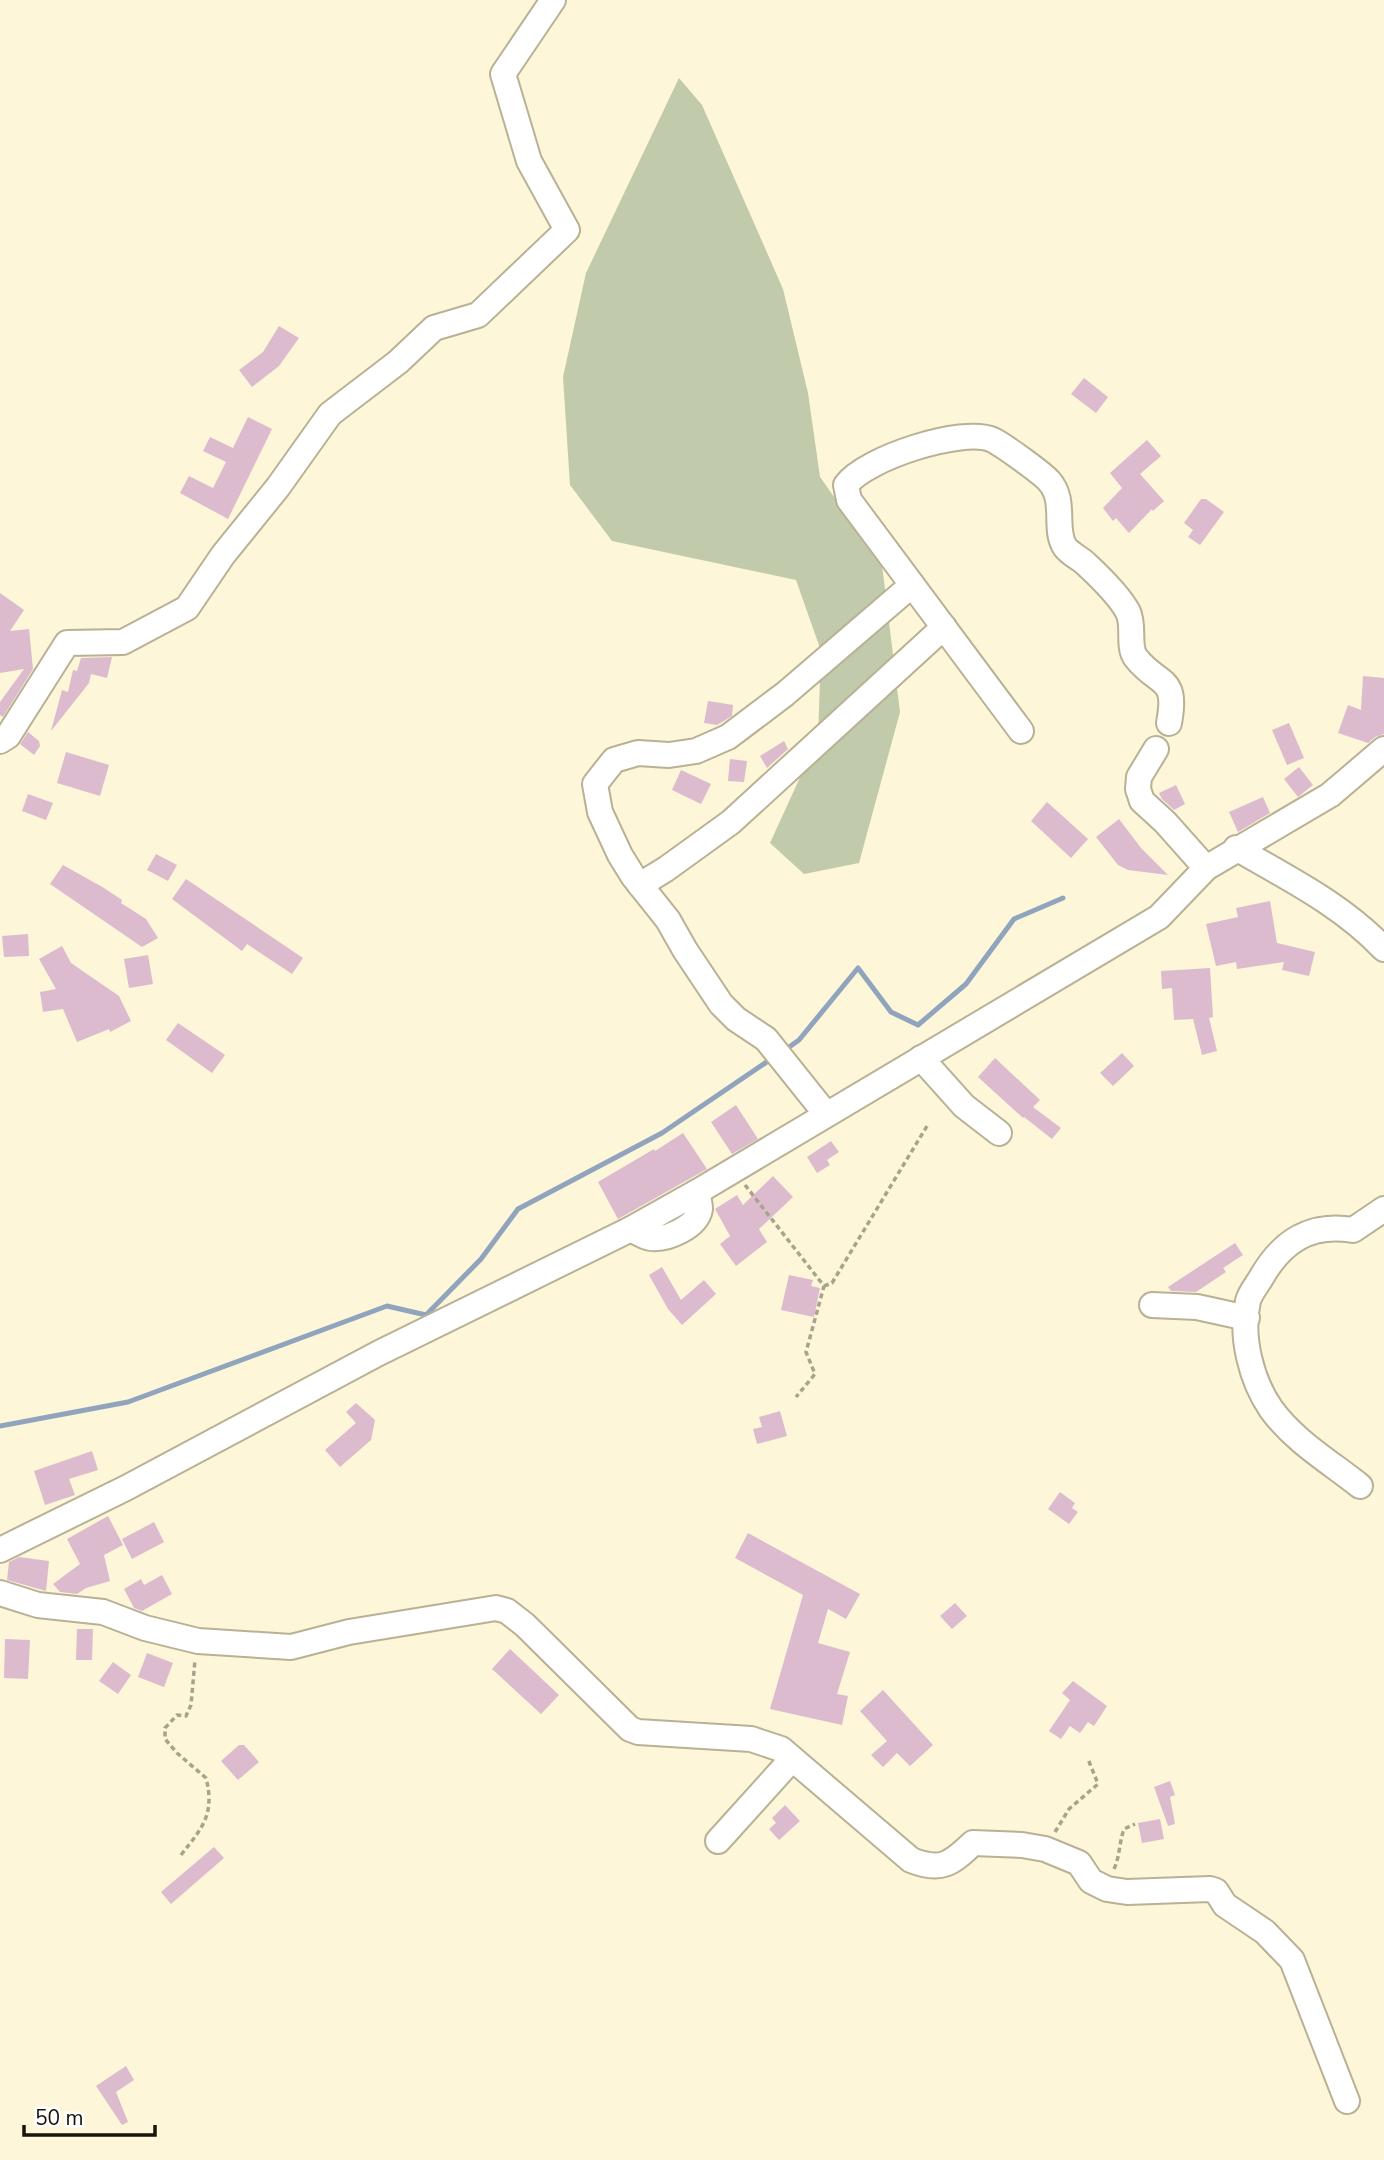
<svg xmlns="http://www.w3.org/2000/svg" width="1384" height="2160" font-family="'Nunito Sans',sans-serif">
<rect width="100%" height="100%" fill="#fdf6d8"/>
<path fill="#c1caab" d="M679 78 702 105 783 289 808 393 820 477 882 565 900 712 859 863 804 874 770 843 818 738 821 651 796 580 612 541 570 485 563 377 586 273Z"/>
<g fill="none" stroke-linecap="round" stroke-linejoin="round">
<g stroke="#91a4be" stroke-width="5">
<path d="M785 1050 799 1040 858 968 891 1012 918 1025 966 984 1014 919 1063 898"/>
<path d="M0 1426 128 1402 387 1306 426 1315 481 1259 518 1209 662 1133 774 1057"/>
</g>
</g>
<g fill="#dcbbce">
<path d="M279 326 299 338 279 366 252 387 239 370 263 352Z"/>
<path d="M1084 378 1108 397 1096 413 1071 394Z"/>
<path d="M248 417 272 429 228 519 180 493 189 476 213 488 226 462 203 451 210 437 233 448Z"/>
<path d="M1147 440 1161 456 1140 474 1164 501 1153 511 1152 509 1129 533 1116 518 1113 521 1103 508 1122 488 1110 473Z"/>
<path d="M1201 499H1206L1224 512 1200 545 1188 537 1193 530 1184 523Z"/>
<path d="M0 593 24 610 10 631 29 629 33 669 3 717 0 715V702L24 669 0 673Z"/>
<path d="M112 657 107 678 91 674 89 683 51 731 62 690 68 692 73 670 77 671 81 658Z"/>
<path d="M1363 676 1384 678V734L1375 737 1368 743 1338 733 1348 705 1361 710Z"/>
<path d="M708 701 733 705 732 716 717 725 704 723Z"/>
<path d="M1289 723 1304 758 1287 765 1272 730Z"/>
<path d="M28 732 39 741 40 746 34 755 20 744Z"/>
<path d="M784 741 788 749 767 768 760 756Z"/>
<path d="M66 752 109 765 100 796 57 783Z"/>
<path d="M730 759 747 761 744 782 728 781Z"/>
<path d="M1299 767 1313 785 1298 797 1284 779Z"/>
<path d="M681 770 711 784 701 804 672 790Z"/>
<path d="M1176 785 1185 804 1174 810 1162 799 1159 793Z"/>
<path d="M28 794 53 803 46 820 22 811Z"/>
<path d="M1263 797 1270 813 1238 832 1229 812Z"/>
<path d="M1047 802 1088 839 1071 858 1031 821Z"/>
<path d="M1119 819 1141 848 1168 875 1128 870 1118 865 1096 837Z"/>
<path d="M156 854 177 865 168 881 147 870Z"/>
<path d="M63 865 104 888 122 900 121 903 146 919 158 938 142 947 50 884Z"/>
<path d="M186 879 303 958 292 974 247 944 242 951 172 899Z"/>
<path d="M1270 901 1277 943 1315 952 1309 976 1282 970 1284 962 1237 969 1236 962 1216 966 1206 924 1238 917 1236 908Z"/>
<path d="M28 934 29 956 4 957 2 936Z"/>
<path d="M62 946 71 963 119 996 131 1021 110 1032 109 1029 77 1042 63 1009 43 1012 40 992 56 989 39 959Z"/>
<path d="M148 955 153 984 129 988 124 959Z"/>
<path d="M1210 968 1213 1017 1209 1018 1217 1051 1202 1055 1193 1019 1174 1020 1172 988 1162 989 1161 971Z"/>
<path d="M178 1023 225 1055 212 1073 166 1040Z"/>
<path d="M1122 1053 1134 1066 1113 1086 1100 1073Z"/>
<path d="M995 1058 1040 1100 1033 1107 1061 1128 1052 1139 1024 1117 1023 1118 978 1077Z"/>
<path d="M736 1105 758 1139 732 1154 711 1122Z"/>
<path d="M683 1133 707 1169 618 1219 598 1182 654 1149 655 1151Z"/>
<path d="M831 1141 839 1152 827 1160 830 1165 817 1173 807 1157Z"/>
<path d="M773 1176 793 1197 759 1229 767 1242 736 1266 720 1244 730 1236 715 1209 737 1195 743 1205Z"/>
<path d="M1235 1243 1243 1255 1223 1268 1226 1272 1196 1292 1171 1291 1168 1287Z"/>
<path d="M662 1267 681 1300 704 1280 716 1294 682 1325 668 1309 649 1275Z"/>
<path d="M789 1275 813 1280 811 1286 820 1288 814 1317 781 1310Z"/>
<path d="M356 1403 375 1420 371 1440 340 1467 325 1450 356 1423 346 1412Z"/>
<path d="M780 1411 787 1436 757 1444 753 1429 762 1427 759 1417Z"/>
<path d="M92 1451 98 1470 69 1479 75 1495 45 1505 34 1471Z"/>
<path d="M1060 1492 1075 1503 1072 1508 1078 1512 1069 1524 1048 1509Z"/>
<path d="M108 1516 123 1545 104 1555 110 1581 86 1588 77 1594 60 1592 53 1584 80 1564 67 1539Z"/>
<path d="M154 1522 164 1542 132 1559 122 1539Z"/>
<path d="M748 1533 860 1594 846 1619 828 1609 818 1643 850 1652 837 1694 848 1696 842 1725 770 1709 803 1595 735 1558Z"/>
<path d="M19 1557 49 1561 46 1591 7 1580 9 1562Z"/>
<path d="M162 1575 172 1594 142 1611 134 1608 124 1589 141 1579 144 1585Z"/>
<path d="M955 1603 967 1616 952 1629 940 1616Z"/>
<path d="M77 1629H93L92 1660H76Z"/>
<path d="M5 1639 30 1640 28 1679 4 1678Z"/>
<path d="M510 1649 559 1695 541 1714 492 1669Z"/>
<path d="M147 1653 173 1663 164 1687 138 1677Z"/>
<path d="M113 1662 131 1675 118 1694 99 1681Z"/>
<path d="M1073 1681 1107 1706 1094 1726 1088 1722 1080 1733 1070 1726 1061 1739 1049 1731 1070 1700 1062 1693Z"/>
<path d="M883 1690 933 1745 910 1766 897 1753 883 1767 871 1755 887 1741 860 1711Z"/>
<path d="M239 1745H244L259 1762 238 1780 221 1761Z"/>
<path d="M1170 1781 1175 1795 1170 1797 1175 1824 1168 1826 1154 1787Z"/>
<path d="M785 1805 800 1821 779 1840 769 1829 776 1823 772 1818Z"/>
<path d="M1160 1819 1164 1839 1142 1843 1138 1823Z"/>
<path d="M214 1847 224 1858 171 1904 161 1892Z"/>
<path d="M126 2066 134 2080 116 2092 128 2122 122 2125 96 2086Z"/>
</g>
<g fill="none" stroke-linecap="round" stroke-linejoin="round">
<g stroke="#b8b195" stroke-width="28">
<g id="minor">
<path d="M1021 731 849 500 846 485C864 459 963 426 993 440 1003 445 1042 473 1049 481 1067 501 1053 529 1065 547 1070 554 1080 558 1086 564 1100 577 1119 595 1128 612 1135 627 1127 646 1136 658 1159 687 1178 675 1169 723"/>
<path d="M0 741 8 736 67 643 123 642 187 608 223 555 278 487 330 414 398 362 434 328 478 315 567 230 529 161 503 74 553 0"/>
<path d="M1156 749 1139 777 1138 789 1142 801 1165 822 1206 868"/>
<path d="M1236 848C1289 879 1341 904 1384 949"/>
<path d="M640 885 666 869 731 822 944 627"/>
<path d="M921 1058 964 1106 999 1133"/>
<path d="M826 1114 766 1039 736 1019 721 1004 685 950 668 920 633 876 620 855 600 812 595 784 614 760 638 753 669 755 696 751 728 737 785 694 912 585"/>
<path d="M631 1229C637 1232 644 1237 651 1238 667 1240 697 1227 700 1209 700 1204 698 1197 697 1192"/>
<path d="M1152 1305 1197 1307 1247 1318"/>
<path d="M1360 1486C1330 1462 1294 1441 1271 1409 1251 1380 1240 1336 1248 1301 1250 1293 1257 1285 1261 1278 1282 1241 1310 1223 1353 1230L1384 1209"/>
<path d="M0 1550 126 1488 379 1353 631 1229 697 1192 1159 917 1206 868 1330 795 1384 749"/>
<path d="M0 1593 38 1605 103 1612 145 1628 198 1641 291 1647 349 1632 496 1608 507 1611 525 1625 630 1729 638 1732 751 1739 781 1749 911 1860C941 1872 951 1864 973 1843L1022 1845 1045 1849 1079 1863 1091 1881 1107 1889 1127 1892 1210 1889 1216 1891 1225 1905 1265 1932 1292 1960 1347 2101"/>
<path d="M718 1841 792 1759"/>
</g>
</g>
<g stroke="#a8a38c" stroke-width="3.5" stroke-dasharray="5 3.5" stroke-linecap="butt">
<path d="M745 1185 824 1286 806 1352 815 1374 796 1397"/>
<path d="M824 1286 832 1283 927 1126"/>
<path d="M1055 1832 1069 1809 1098 1784 1088 1759"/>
<path d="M181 1855C203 1827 215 1814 206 1778L177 1753 165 1739V1728L177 1715 186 1716 191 1705 195 1660"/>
<path d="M1114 1869C1120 1856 1119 1843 1124 1829L1135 1824"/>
</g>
<use href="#minor" stroke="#fff" stroke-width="24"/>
</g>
<path d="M24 2125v10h131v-10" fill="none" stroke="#17150a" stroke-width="3.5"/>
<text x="35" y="2125" font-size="21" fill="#17150a" stroke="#ffffff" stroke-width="5" paint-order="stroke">50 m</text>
</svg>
